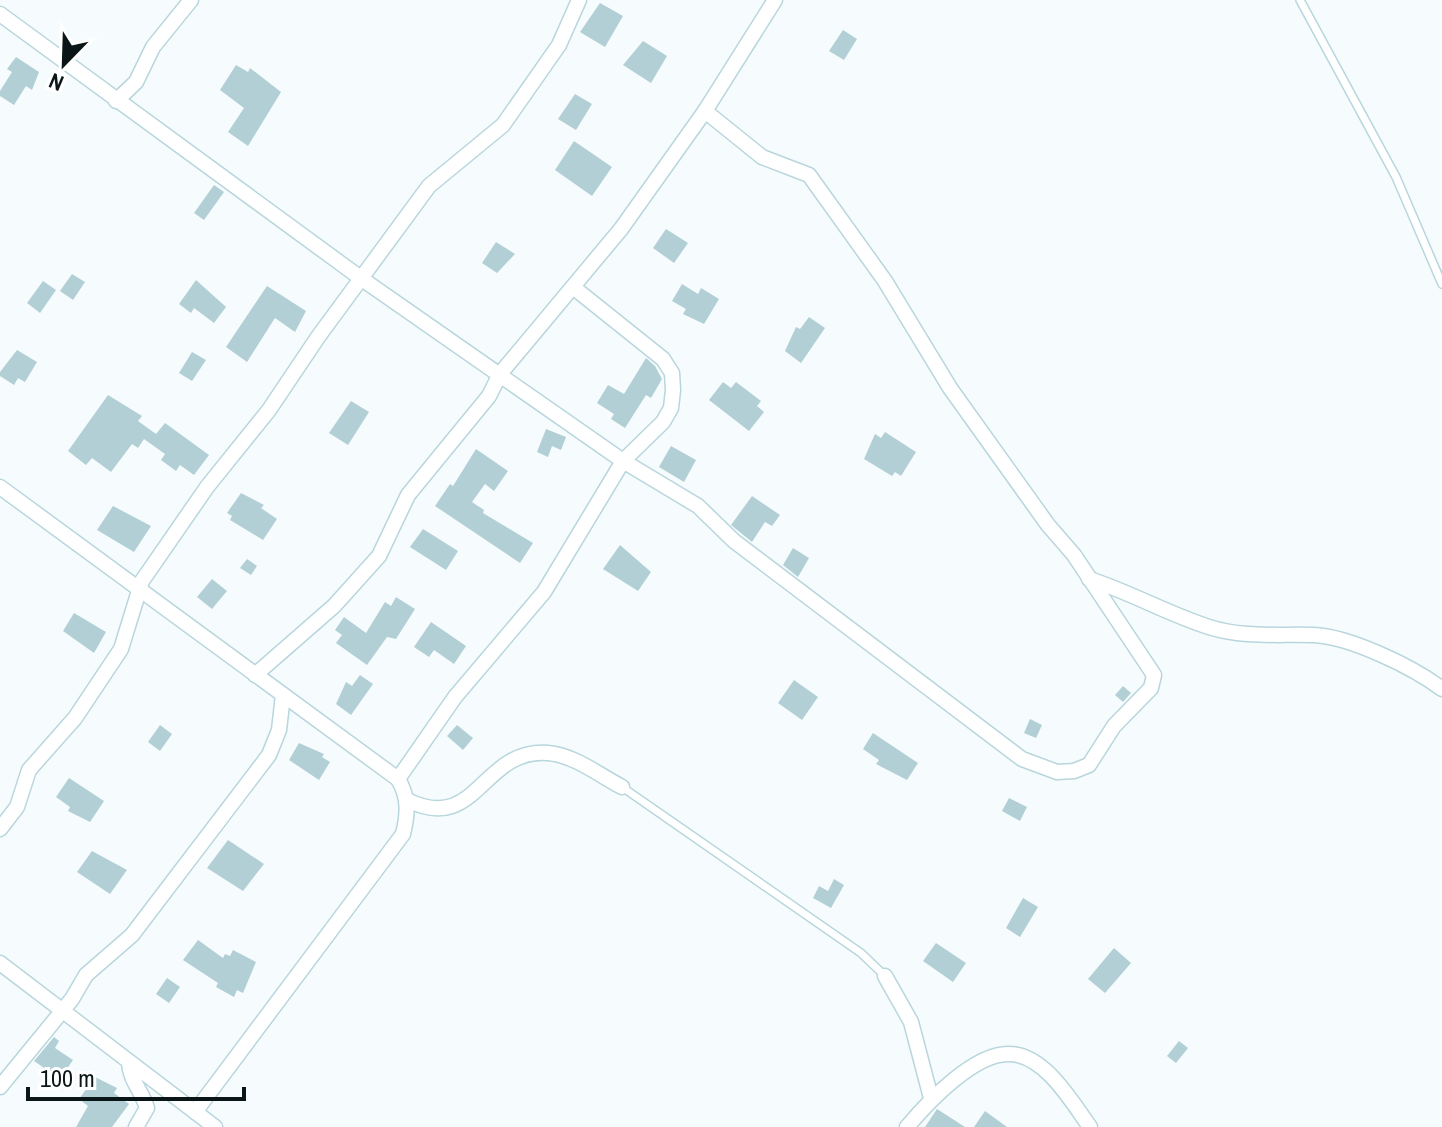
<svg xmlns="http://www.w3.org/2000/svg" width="1442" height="1127" font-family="'Archivo Narrow',sans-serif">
<rect width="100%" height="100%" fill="#f6fcfd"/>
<g fill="#b2cfd6">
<path d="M600 3 623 16 605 47 580 32Z"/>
<path d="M843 30 857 39 844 60 829 51Z"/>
<path d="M643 41 667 56 651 83 623 65Z"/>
<path d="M16 57 39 72 32 90 26 86 14 105 0 96V91L12 72 7 69Z"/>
<path d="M236 65 248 72 250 68 281 92 248 146 228 132 244 108 220 90Z"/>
<path d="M575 94 592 104 576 130 558 119Z"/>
<path d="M574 141 612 167 592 196 555 170Z"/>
<path d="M214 185 224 192 204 220 194 213Z"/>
<path d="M666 229 688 243 674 263 653 248Z"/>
<path d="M496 242 515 254 497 273 482 263Z"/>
<path d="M72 274 85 282 73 300 60 291Z"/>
<path d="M196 280 226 307 214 323 194 308 191 313 179 304Z"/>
<path d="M43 281 56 290 40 313 27 303Z"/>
<path d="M682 284 698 294 701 288 719 299 704 324 683 314 686 309 672 301Z"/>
<path d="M267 286 306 311 295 332 275 318 247 362 226 347Z"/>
<path d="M809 317 825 328 801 363 785 351 796 327 800 329Z"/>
<path d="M17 350 37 362 25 382 18 378 14 385 0 376V372Z"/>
<path d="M192 352 206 360 192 381 179 373Z"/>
<path d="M646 358 655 366 662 379 651 398 646 395 625 428 611 419 614 414 597 403 608 385 624 394Z"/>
<path d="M723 382 731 388 736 382 761 401 757 406 764 412 749 431 709 400Z"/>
<path d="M108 395 142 416 138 421 156 434 165 423 209 455 194 475 180 465 176 471 161 460 165 454 144 439 138 448 132 444 111 472 92 458 86 465 68 451Z"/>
<path d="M351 401 369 412 348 445 329 433Z"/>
<path d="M546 429 566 437 561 450 552 446 548 457 537 452Z"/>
<path d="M885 432 916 452 901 476 895 472 892 476 864 459 875 434 881 438Z"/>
<path d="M671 446 696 460 684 482 659 467Z"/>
<path d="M476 449 508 471 494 491 485 484 472 502 484 510 483 513 533 543 520 563 435 506 450 484 453 486Z"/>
<path d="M241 493 264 505 261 508 277 519 263 540 230 520 232 516 227 513Z"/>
<path d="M752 496 780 515 772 526 765 522 752 542 731 525Z"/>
<path d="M113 506 151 526 134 552 97 530Z"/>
<path d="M423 529 458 551 446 570 410 547Z"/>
<path d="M620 545 651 572 638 591 603 569Z"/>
<path d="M793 548 809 558 798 577 783 565Z"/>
<path d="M247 559 257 566 251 575 240 568Z"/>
<path d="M212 579 227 591 212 609 197 597Z"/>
<path d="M396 597 415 609 396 639 387 637 367 665 336 643 342 635 335 630 344 617 366 633 385 602 391 606Z"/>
<path d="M74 613 106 632 94 653 63 631Z"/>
<path d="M431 622 466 646 454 664 434 650 429 657 414 647Z"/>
<path d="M360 675 373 684 351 715 336 704 346 682 352 686Z"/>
<path d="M794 680 818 697 802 720 778 703Z"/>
<path d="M1123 686 1131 693 1123 702 1115 695Z"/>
<path d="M1030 719 1042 725 1036 738 1024 733Z"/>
<path d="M160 725 172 734 160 751 148 742Z"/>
<path d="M457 725 473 738 463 750 447 736Z"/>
<path d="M873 733 918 763 907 780 876 764 879 760 863 749Z"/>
<path d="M299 743 324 754 322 757 330 762 319 780 289 760Z"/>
<path d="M69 778 104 801 90 822 68 811 70 807 56 797Z"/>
<path d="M1009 798 1027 807 1020 821 1002 811Z"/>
<path d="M228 840 264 864 243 891 207 868Z"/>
<path d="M92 851 127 870 110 894 77 872Z"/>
<path d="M834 879 844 885 831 908 813 898 819 886 828 891Z"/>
<path d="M1023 898 1038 907 1020 937 1006 928Z"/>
<path d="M198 940 223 958 225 954 230 956 233 950 256 962 243 993 237 990 234 997 216 987 218 983 183 960Z"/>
<path d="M936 943 966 963 953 982 923 961Z"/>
<path d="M1114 948 1131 963 1105 993 1088 979Z"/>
<path d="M167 978 180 987 169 1003 156 994Z"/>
<path d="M54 1037 59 1041 55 1048 73 1060 60 1079 34 1061Z"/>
<path d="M1179 1041 1188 1048 1176 1063 1167 1056Z"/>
<path d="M95 1077 117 1088 114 1093 129 1104 112 1127H76L88 1106 79 1099Z"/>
<path d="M937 1109 965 1127H925Z"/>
<path d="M985 1111 1007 1127H974Z"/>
</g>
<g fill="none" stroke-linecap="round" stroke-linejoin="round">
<g stroke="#b8d6dd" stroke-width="10">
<g id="service">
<path d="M1300 0 1396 177 1442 284"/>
<path d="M622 787 861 953 885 976"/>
</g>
</g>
<g stroke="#b8d6dd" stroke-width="17">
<g id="minor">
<path d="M0 14 362 279 623 461 698 506 734 541 1022 759 1057 772 1074 771 1089 765 1114 726 1151 688 1154 675 1074 555 1048 525 950 388 885 281 809 175 762 157 705 111"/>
<path d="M116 101 136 82 153 47 191 0"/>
<path d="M0 487 398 779C409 797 408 814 403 834L195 1112"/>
<path d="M1089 579C1130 592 1168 614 1209 627 1243 638 1278 634 1313 635 1349 636 1413 667 1442 689"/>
<path d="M255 675 334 606 379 556 408 495 489 396 500 374 621 229 705 111 775 0"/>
<path d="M398 779 455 697 544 592 623 461 663 422 671 408 673 390 672 373 663 359 573 287"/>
<path d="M407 800C478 835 481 748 548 753 574 755 599 775 622 787"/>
<path d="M0 829 17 807 29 770 75 718 121 649 142 581 207 487 269 410 318 337 429 186 503 125 559 45 579 0"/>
<path d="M0 963 215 1127"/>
<path d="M885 976 911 1022 931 1098"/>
<path d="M129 1062C129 1079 142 1091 147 1108L136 1127"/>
<path d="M0 1087 72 999 86 975 132 935 269 755 279 730 283 695"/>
<path d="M907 1127C928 1102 975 1052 1010 1054 1045 1055 1072 1102 1090 1127"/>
</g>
</g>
<use href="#service" stroke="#fff" stroke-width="7"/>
<use href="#minor" stroke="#fff" stroke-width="14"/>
</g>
<g transform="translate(64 64) rotate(203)" stroke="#ffffff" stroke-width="6" paint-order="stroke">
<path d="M0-6L14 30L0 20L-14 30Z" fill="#0a1517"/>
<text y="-12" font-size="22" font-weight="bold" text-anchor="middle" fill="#0a1517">N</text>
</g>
<path d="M28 1087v12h216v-12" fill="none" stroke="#0a1517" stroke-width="4"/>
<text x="40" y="1087" font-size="24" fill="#0a1517" stroke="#ffffff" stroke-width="6" paint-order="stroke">100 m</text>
</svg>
